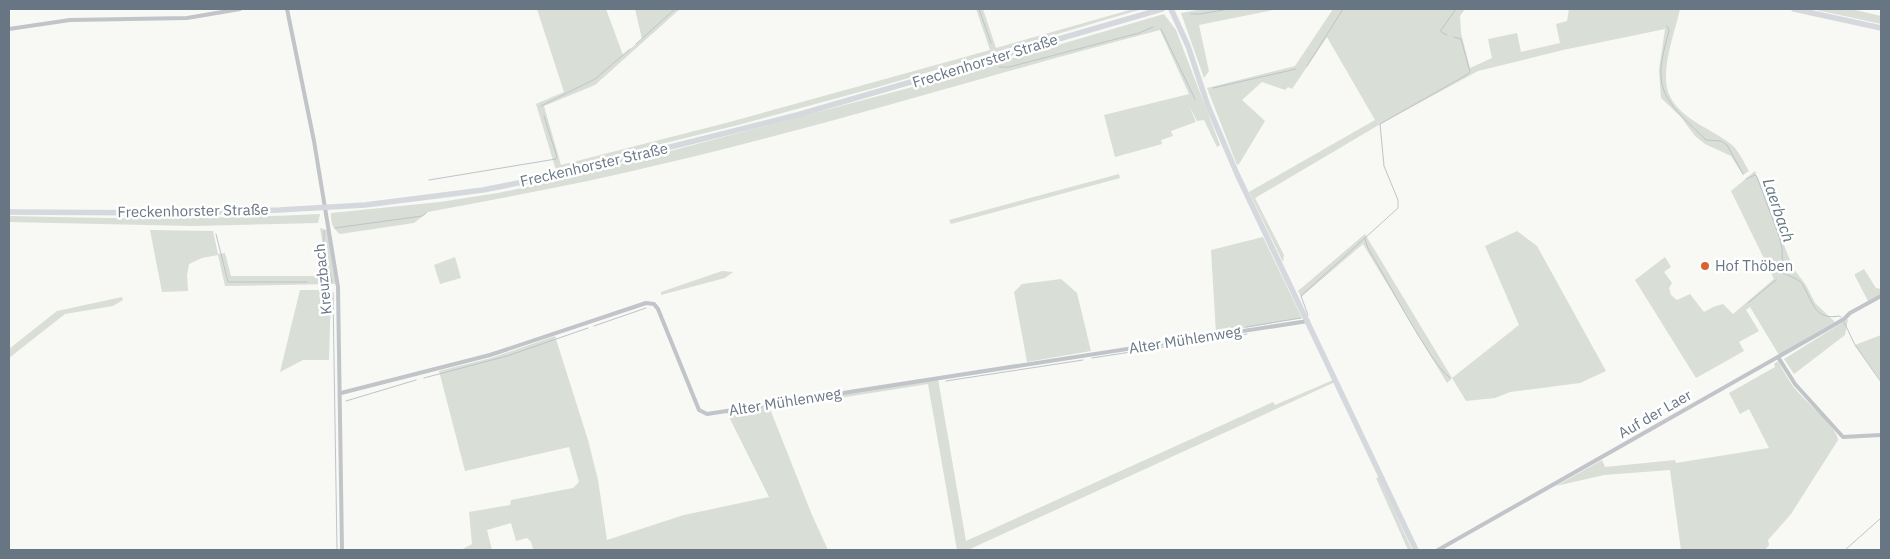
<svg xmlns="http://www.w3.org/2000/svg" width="1890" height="559" font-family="'IBM Plex Sans',sans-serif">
<rect width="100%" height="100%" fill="#f8f8f5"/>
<g fill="#d9ded6">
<path d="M537 9H606L623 55 642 39 635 9H680L595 85 544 106 561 165 726 123 990 50 976 9H983L996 48 1133 9H1142L878 87 738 125 556 170 536 104 564 92Z"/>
<path d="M1203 9H1278L1199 25 1209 71 1204 78 1181 13Z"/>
<path d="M1333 9H1465L1460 16 1461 33 1470 68 1492 58 1488 39 1517 33 1521 52 1560 43 1556 24 1567 21 1569 9H1680C1675 32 1665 56 1666 81 1668 116 1709 126 1732 145 1739 151 1744 163 1749 171L1743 175 1731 156 1705 144 1695 136 1680 116 1661 98 1659 70 1665 29 1563 50 1478 71 1377 126 1255 198 1284 255 1283 262 1249 192 1375 120 1327 37 1292 89 1288 87 1285 90 1262 82 1242 100 1265 121 1239 164 1237 165 1207 88 1295 66Z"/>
<path d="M1812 9H1851L1881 16V24Z"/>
<path d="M1164 14 1176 30 1220 145 1217 147 1204 120 1197 121 1189 106 1196 122 1171 131 1173 136 1161 140 1162 144 1115 157 1104 115 1189 94 1160 30C994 73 830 125 662 164 585 183 507 197 428 212L414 223 340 234C332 228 331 223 331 213L440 202 498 193 564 179 924 84Z"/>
<path d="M1755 171 1793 268 1806 285 1815 303 1835 322 1779 355 1750 307 1746 310 1759 331 1739 342 1744 351 1696 378 1635 280 1665 257 1671 267 1664 272 1672 283 1669 288 1671 295 1677 300 1690 294 1704 312 1713 307 1723 304 1733 314 1774 279 1731 191Z"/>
<path d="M1119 174 1120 178 951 224 949 220Z"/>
<path d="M320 214 318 223 193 226 9 222V216C112 219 216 219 320 214Z"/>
<path d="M320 228 327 230 336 284 225 286 218 255 202 258 189 264 187 275 188 291 162 292 150 230 213 231 218 254 225 253 231 276H328Z"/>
<path d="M1517 231 1537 246 1606 371 1580 383 1510 392 1495 398 1466 401 1452 378 1447 383 1363 244 1301 297 1298 291 1365 234 1452 378 1519 325 1485 246Z"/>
<path d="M1263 237 1302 318 1216 333 1211 250Z"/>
<path d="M455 257 461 278 440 284 434 265Z"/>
<path d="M1864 269 1876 288 1881 289V294L1868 301 1855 276V274Z"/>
<path d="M722 271 733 272 725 278 661 295V292Z"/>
<path d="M1061 279 1077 293 1091 351 1027 362 1014 292 1022 284Z"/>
<path d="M300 290H331L329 360H303L280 372Z"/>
<path d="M122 297 123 300 113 306 65 314 9 358V349L57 311Z"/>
<path d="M1848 319 1845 335 1794 374 1784 359Z"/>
<path d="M1881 335V381L1855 345Z"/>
<path d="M555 336 588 440 598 480 607 540 684 515 769 497 727 413 938 379 966 541 1273 402 1275 405 1333 380V383L968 550H957L928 384 770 409 812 515 828 550H530L533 549 531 542 527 538 516 541 511 523 487 530 492 550H461L472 544 469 512 510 505 511 500 573 488 579 482 569 447 465 471 439 371 491 358Z"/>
<path d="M1778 361C1782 369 1787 377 1792 385 1801 398 1838 427 1838 440L1791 514 1768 540 1769 545 1765 550H1681L1670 470 1604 475 1556 486 1602 460 1605 467 1675 460 1676 463 1769 448 1749 409 1740 414 1729 393 1775 367 1774 364Z"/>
<path d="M1379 477 1412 550H1408L1376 478Z"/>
</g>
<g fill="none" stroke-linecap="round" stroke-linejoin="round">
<g stroke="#bcc5ca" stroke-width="1">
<path d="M979 9 991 43"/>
<path d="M1191 14H1200L1229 9"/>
<path d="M1667 26 1669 30C1666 44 1660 61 1661 75 1661 103 1689 122 1706 140L1721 141 1727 145 1743 174"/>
<path d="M1161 29 1195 99"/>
<path d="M1447 35 1441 32V30L1456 9"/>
<path d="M636 44 675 9"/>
<path d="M1307 66 1343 9"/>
<path d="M999 67H1009L1139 33 1153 27"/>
<path d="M1213 88 1296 69"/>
<path d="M541 106 595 79 630 49"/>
<path d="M1746 179 1755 175 1757 177 1780 239 1782 248 1783 273C1788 275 1797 279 1801 282 1802 283 1804 288 1805 289 1814 306 1817 320 1839 316L1841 317"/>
<path d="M429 180 556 159 557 157 544 116"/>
<path d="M335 228 422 216 426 213"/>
<path d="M216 234 228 282H307"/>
<path d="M1365 239 1368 248C1385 277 1401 307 1418 335 1428 350 1436 366 1450 378"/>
<path d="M321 282 331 281 332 282 324 248V231"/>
<path d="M333 293 337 550"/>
<path d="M1748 303 1776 280"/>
<path d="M1308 315 1301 296 1398 208V200L1384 166 1380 124 1468 74 1470 72 1461 39 1454 37"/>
<path d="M1844 322 1855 345 1881 382"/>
<path d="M594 326 646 308"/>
<path d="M1246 327 1301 318"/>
<path d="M1092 358 1247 334"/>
<path d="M424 378 507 356 588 328"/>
<path d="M946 381 1083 360"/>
<path d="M346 401 416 380"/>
<path d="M1845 550 1881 518"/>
</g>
<g stroke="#c1c4c8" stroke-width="4">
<path d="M287 9 314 141 338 287 342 550"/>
<path d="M9 29 70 20 187 18 240 9"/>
<path d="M1778 357 1795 384 1843 437 1881 435"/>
<path d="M341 393 490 355 646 303 654 304 658 309 699 410 707 414 1308 321"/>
<path d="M1438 550 1827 329 1844 319 1850 313 1881 296"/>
</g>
<g stroke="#d5d9dd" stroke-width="5.5">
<path d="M1171 9 1188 46 1208 106 1237 174 1416 550"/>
<path d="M1794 9 1881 28"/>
<path d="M9 212 170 213 279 210 365 205 483 190 563 174 797 115 1162 9"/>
</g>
</g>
<circle fill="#da6233" stroke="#fff" stroke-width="2" cx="1705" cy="266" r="5"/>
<g text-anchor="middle" stroke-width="5" stroke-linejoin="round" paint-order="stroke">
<g font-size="15" fill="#687684" stroke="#fff">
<text transform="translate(985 61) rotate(-17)" y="5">Freckenhorster Straße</text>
<text transform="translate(594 165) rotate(-13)" y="5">Freckenhorster Straße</text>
<text transform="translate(193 211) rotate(-1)" y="5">Freckenhorster Straße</text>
<text transform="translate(323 279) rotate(-96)" y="5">Kreuzbach</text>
<text transform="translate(1185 340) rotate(-9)" y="5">Alter Mühlenweg</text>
<text transform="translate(785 402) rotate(-9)" y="5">Alter Mühlenweg</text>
<text transform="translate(1655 414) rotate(-30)" y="5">Auf der Laer</text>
</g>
<g font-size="15" fill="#687684" stroke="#fff" text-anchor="start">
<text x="1715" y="271">Hof Thöben</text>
</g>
<g font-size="16" font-style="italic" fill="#647780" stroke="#fff">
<text transform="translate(1779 210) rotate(71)" y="6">Laerbach</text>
</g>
</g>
<rect width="1890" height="559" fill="none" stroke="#687684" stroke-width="20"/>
</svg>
